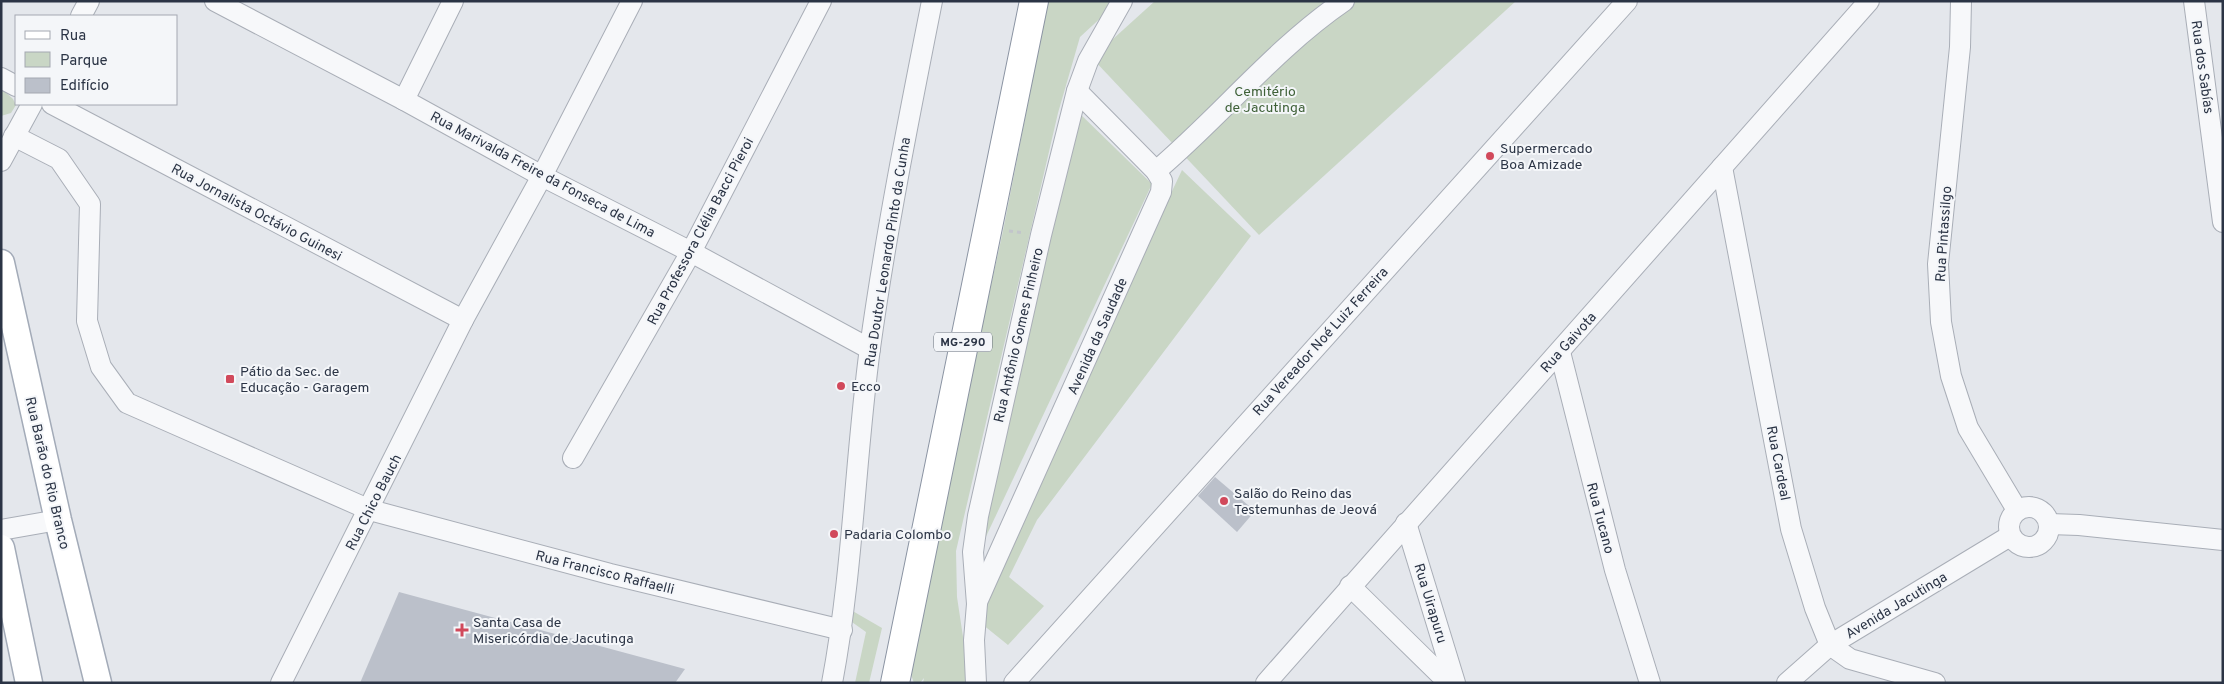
<svg xmlns="http://www.w3.org/2000/svg" width="2224" height="684" font-family="Overpass,sans-serif">
<rect width="100%" height="100%" fill="#e4e7ec"/>
<g fill="#c9d6c5">
<path d="M1048 1H1111L1106 13 1080 37 1058 113 956 551 957 597 970 683H923L924 678 920 683H914L910 672 924 613 964 407 1003 231Z"/>
<path d="M1155 1H1516L1259 235 1092 58Z"/>
<path d="M1 88 13 99 16 105 11 113 1 116Z"/>
<path d="M1075 109 1152 184 974 562Z"/>
<path d="M1182 170 1251 236 1037 520 1009 577 1044 606 1008 645 972 616Z"/>
<path d="M844 606 882 628 869 683H855L866 632 842 615Z"/>
</g>
<g fill="#bbc0ca">
<path d="M1215 477 1255 511 1237 532 1198 496Z"/>
<path d="M399 592 685 669 675 683H360Z"/>
</g>
<g fill="none" stroke-linecap="round" stroke-linejoin="round">
<g stroke="#a9aeb7" stroke-width="22">
<g id="minor">
<path d="M215 1 404 100 542 176 691 252 870 349"/>
<path d="M1961 1 1960 47 1938 264 1941 322 1951 376 1968 428 2017 510"/>
<path d="M2194 1 2223 222"/>
<path d="M81 16 89 1"/>
<path d="M1 78 16 86"/>
<path d="M404 100 453 1"/>
<path d="M52 104 463 320"/>
<path d="M14 136 59 159 90 204 87 321 101 367 127 403 370 510 610 574 842 630"/>
<path d="M1 161 32 104"/>
<path d="M1722 167 1791 529 1815 608 1830 645 1850 659 1935 683"/>
<path d="M1156 171C1221 116 1274 49 1344 1"/>
<path d="M1560 352 1615 570 1650 683"/>
<path d="M573 458 691 252 821 1"/>
<circle cx="2029" cy="527" r="20"/>
<path d="M1406 523 1455 683"/>
<path d="M2049 524 2079 525 2223 540"/>
<path d="M1 530 58 520"/>
<path d="M1350 586 1449 683"/>
<path d="M977 602 1161 192 1162 181 1156 171 1077 91"/>
<path d="M281 683 463 320 542 176 632 1"/>
<path d="M832 683C853 572 855 459 870 348 886 232 909 117 932 1"/>
<path d="M976 683 974 640 977 604 973 552 978 516 1041 235 1077 91 1088 61 1122 1"/>
<path d="M1014 683 1627 1"/>
<path d="M1266 683 1869 1"/>
<path d="M1787 683 1830 645 2010 536"/>
</g>
</g>
<g stroke="#a3abb8" stroke-width="29">
<g id="major">
<path d="M1 263 58 520 98 683"/>
<path d="M1 548 29 683"/>
</g>
</g>
<g stroke="#8b94a3" stroke-width="30">
<path id="highway" d="M895 683 1034 1"/>
</g>
<path stroke="#c2c5cb" stroke-width="3" stroke-dasharray="4 4" stroke-linecap="butt" d="M1009 231 1025 233"/>
<use href="#minor" stroke="#f7f8fa" stroke-width="20"/>
<use href="#major" stroke="#fff" stroke-width="26"/>
<use href="#highway" stroke="#fff" stroke-width="28"/>
</g>
<g fill="#d1495b" stroke="#f4f6f9" stroke-width="2">
<circle cx="1490" cy="156" r="5"/>
<rect x="225" y="374" width="10" height="10" rx="2.5"/>
<circle cx="841" cy="386" r="5"/>
<circle cx="1224" cy="501" r="5"/>
<circle cx="834" cy="534" r="5"/>
<path d="M459.5 622.5h5v5h5v5h-5v5h-5v-5h-5v-5h5z"/>
</g>
<g text-anchor="middle" stroke-width="4" stroke-linejoin="round" paint-order="stroke">
<rect fill="#f4f6f9" stroke="#676e7b" stroke-width="1" x="934" y="332.5" width="58" height="19" rx="4"/>
<g font-size="12" font-weight="bold" fill="#2b3445">
<text x="963" y="346">MG-290</text>
</g>
<g font-size="14" fill="#2b3445" stroke="#f4f6f9">
<text transform="translate(2203 67) rotate(82)" y="5">Rua dos Sabías</text>
<text transform="translate(543 174) rotate(28)" y="5">Rua Marivalda Freire da Fonseca de Lima</text>
<text transform="translate(257 212) rotate(28)" y="5">Rua Jornalista Octávio Guinesi</text>
<text transform="translate(700 231) rotate(-62)" y="5">Rua Professora Clélia Bacci Pieroi</text>
<text transform="translate(1943 234) rotate(-86)" y="5">Rua Pintassilgo</text>
<text transform="translate(887 252) rotate(-81)" y="5">Rua Doutor Leonardo Pinto da Cunha</text>
<text transform="translate(1018 335) rotate(-77)" y="5">Rua Antônio Gomes Pinheiro</text>
<text transform="translate(1097 336) rotate(-66)" y="5">Avenida da Saudade</text>
<text transform="translate(1320 341) rotate(-48)" y="5">Rua Vereador Noé Luiz Ferreira</text>
<text transform="translate(1568 342) rotate(-48)" y="5">Rua Gaivota</text>
<text transform="translate(1779 463) rotate(79)" y="5">Rua Cardeal</text>
<text transform="translate(48 473) rotate(77)" y="5">Rua Barão do Rio Branco</text>
<text transform="translate(373 502) rotate(-63)" y="5">Rua Chico Bauch</text>
<text transform="translate(1601 518) rotate(75)" y="5">Rua Tucano</text>
<text transform="translate(605 572) rotate(14)" y="5">Rua Francisco Raffaelli</text>
<text transform="translate(1431 603) rotate(73)" y="5">Rua Uirapuru</text>
<text transform="translate(1896 605) rotate(-31)" y="5">Avenida Jacutinga</text>
</g>
<g font-size="14" fill="#3f6138" stroke="#f4f6f9">
<text x="1265" y="96">Cemitério<tspan x="1265" dy="16">de Jacutinga</tspan></text>
</g>
<g font-size="14" fill="#2b3445" stroke="#f4f6f9" text-anchor="start">
<text x="1500" y="153">Supermercado<tspan x="1500" dy="16">Boa Amizade</tspan></text>
<text x="240" y="376">Pátio da Sec. de<tspan x="240" dy="16">Educação - Garagem</tspan></text>
<text x="851" y="391">Ecco</text>
<text x="1234" y="498">Salão do Reino das<tspan x="1234" dy="16">Testemunhas de Jeová</tspan></text>
<text x="844" y="539">Padaria Colombo</text>
<text x="473" y="627">Santa Casa de<tspan x="473" dy="16">Misericórdia de Jacutinga</tspan></text>
</g>
</g>
<rect width="2224" height="684" fill="none" stroke="#2b3445" stroke-width="5"/>
<rect x="15" y="15" width="162" height="90" fill="#f4f6f9" stroke="#a4a8b1"/>
<rect x="25" y="31" width="25" height="8" fill="#ffffff" stroke="#a4a8b1"/>
<text x="60" y="40" font-size="15" fill="#2b3445">Rua</text>
<rect x="25" y="52" width="25" height="15" fill="#c9d6c5" stroke="#a4a8b1"/>
<text x="60" y="65" font-size="15" fill="#2b3445">Parque</text>
<rect x="25" y="78" width="25" height="15" fill="#bbc0ca" stroke="#a4a8b1"/>
<text x="60" y="90" font-size="15" fill="#2b3445">Edifício</text>
</svg>
